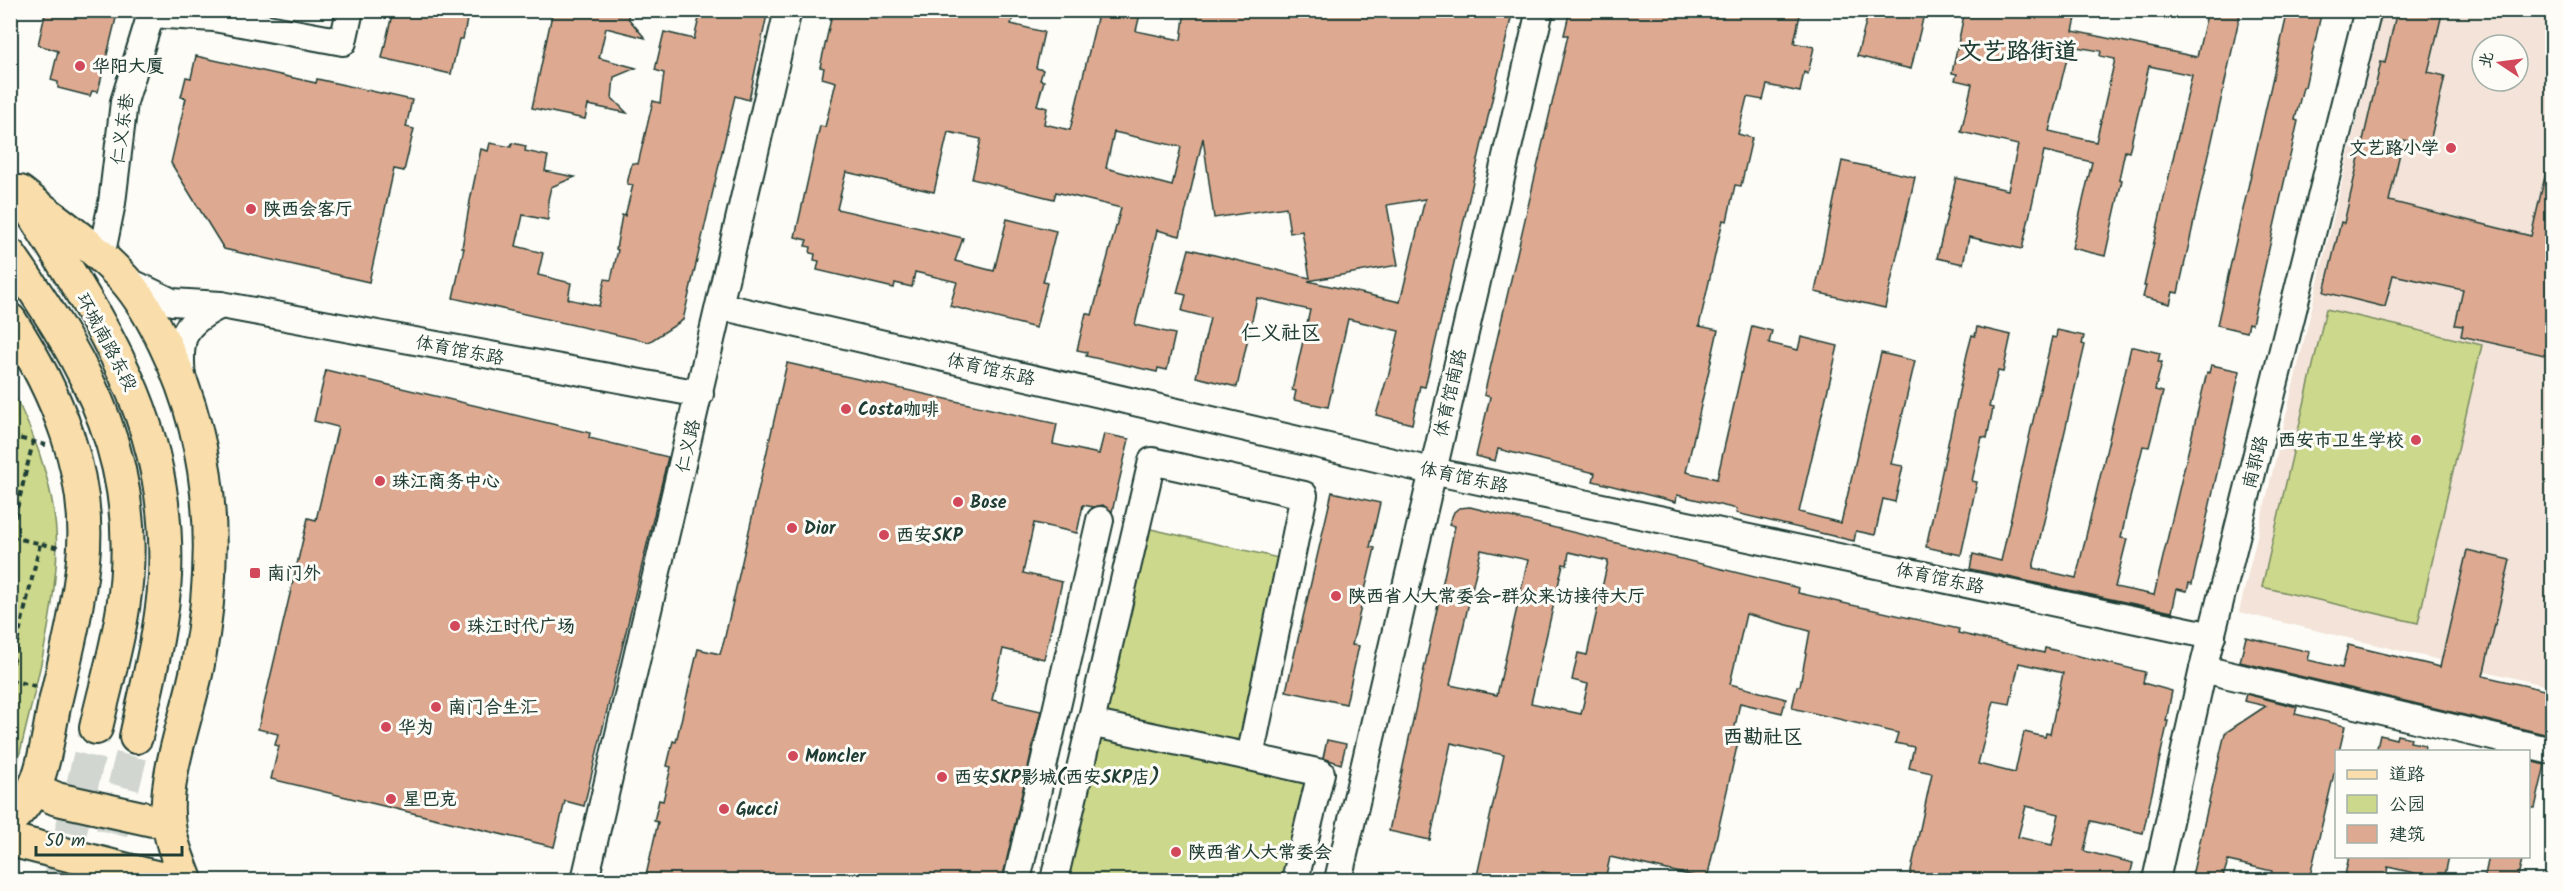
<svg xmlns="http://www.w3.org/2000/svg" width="2563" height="891" font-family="Kalam,'LXGW WenKai TC',sans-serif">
<rect width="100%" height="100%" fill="#fdfcf7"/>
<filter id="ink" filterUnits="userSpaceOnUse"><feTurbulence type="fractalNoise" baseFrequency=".0167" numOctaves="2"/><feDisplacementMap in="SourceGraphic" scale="12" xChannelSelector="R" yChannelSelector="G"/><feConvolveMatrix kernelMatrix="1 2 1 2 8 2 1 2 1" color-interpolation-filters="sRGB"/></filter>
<g filter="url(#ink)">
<path fill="#f3e3d8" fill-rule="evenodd" d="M2383 11H2552V687L2239 612ZM2482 45H2518V81H2482Z"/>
<g fill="#ccd88b" stroke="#768a60" stroke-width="1.5">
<path d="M2326 309 2482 345 2418 623 2262 587Z"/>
<path d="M10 387C39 440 61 506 56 567 51 633 33 697 18 761L11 767Z"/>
<path d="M1142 527 1283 559 1236 762 1309 780 1286 880H1064Z"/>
</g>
<g fill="#ddaa91" stroke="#1f3d34" stroke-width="1.5" fill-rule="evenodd">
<path d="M46 10H118L98 92 92 91 90 96 58 88V82L51 80 58 51 38 45Z"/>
<path d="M393 10H469L463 39H459L451 74 382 58Z"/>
<path d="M553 10H616L629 13 628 18 645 38 606 28 599 58 636 68 614 77 612 98 627 113 588 105 585 119 532 108Z"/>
<path d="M701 10H768L749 100 735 96 683 320 649 342 453 298 464 248H462L470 201 481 149 488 151 490 143 511 147 512 143 526 146 525 151 548 156 545 171 575 177 551 187 548 200V220L523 215 516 246 543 253 538 275 571 283 568 299 599 306 605 279 611 280 618 250 616 249 622 215 625 216 633 185 627 184 632 163 638 164 653 101 660 103 664 73 655 70 664 32 694 39Z"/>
<path d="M833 10H1015L1011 24 1044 32 1036 68 1043 70 1040 80 1044 81 1037 105 1047 108 1044 124 1070 130 1099 10H1141L1136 31 1181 40 1185 10H1513L1425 387 1420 386 1412 424 1376 415 1387 378H1388L1399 331 1348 319 1328 407 1294 400 1296 391 1292 390 1310 310 1257 298 1237 387 1196 377 1210 318 1182 311 1186 295 1177 293 1189 249 1310 278 1302 231 1290 233 1286 207 1214 218 1203 138 1180 236 1157 230 1135 325 1175 334 1167 370 1158 368 1157 372 1086 356 1087 352 1077 350 1086 313 1092 315 1121 208 1056 192 1054 199 972 179 981 139 948 132 934 192 846 172 837 209 963 238 955 261 994 271 1007 219 1056 231 1043 282 1047 283 1036 328 950 306 957 282 915 272 912 287 895 283 894 288 817 270 819 261 814 260 815 254 810 253 811 247 805 246 807 240 795 237 820 126 825 127 836 82 822 78 824 68 820 67ZM1114 132 1181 147 1172 186 1106 168ZM1425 199 1400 302 1308 281 1398 265 1387 205Z"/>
<path d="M1570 10H1697L1721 15 1722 10H1801L1794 43 1814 47 1808 74 1804 72 1800 92 1767 85 1763 100 1747 97 1738 134 1752 138 1741 186 1735 185 1727 221 1723 220 1699 326 1718 330 1686 472 1717 479 1752 326 1772 331 1769 343 1798 350 1801 337 1838 346 1799 512 1841 523 1881 353 1915 361 1891 464 1903 466 1895 502 1883 499 1875 535 1856 531 1854 541 1736 513 1737 509 1677 495 1676 502 1593 481 1595 473 1498 449 1495 461 1476 456 1490 397 1484 395 1568 35H1564Z"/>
<path d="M1869 10H1925L1911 69 1857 56Z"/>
<path d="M1965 10H2046L2076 18 2073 31 2197 57 2208 10H2241L2178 293 2173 292 2170 304 2143 297 2146 286H2144L2192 75 2149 66 2129 152 2125 151 2119 179 2122 180 2105 256 2072 248 2092 162 2044 151 2022 249 1969 237 1963 264 1937 258 1956 178 2008 190 2018 145 1961 132 1972 84 1955 80 1957 74 1952 73ZM2070 46 2101 51 2100 56 2115 59 2096 142 2049 131Z"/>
<path d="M2288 10H2322L2305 87H2303L2295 120 2298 121 2252 324 2249 323 2247 332 2217 325Z"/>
<path d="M2397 10H2443L2428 72 2445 76 2429 146 2403 140 2389 201 2531 236 2546 172H2553V357L2461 336 2463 326 2455 325 2463 290 2393 275 2385 307 2324 292 2341 222 2344 223 2381 62 2385 63Z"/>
<path d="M196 56 316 83 317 79 412 100 406 127 414 129 404 171 394 169 369 282 224 249 171 163 186 98 181 97 186 77 191 78Z"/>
<path d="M1842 161 1915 177 1885 308 1815 292Z"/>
<path d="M1977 327 2011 335 2003 372 1998 371 1989 407 1993 408 1987 438 1982 437 1972 481 1977 482 1961 555 1926 547 1967 354 1972 335 1975 336Z"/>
<path d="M2057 330 2084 336 2082 344 2085 345 2033 568 2076 578 2131 347H2134L2160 353 2158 362H2162L2155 390 2163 392 2149 447 2143 446 2127 510 2121 538 2127 539 2115 587 2154 595 2207 372 2209 373 2211 365 2240 371 2192 584 2189 583 2187 591 2177 589 2172 612 1970 569 1973 554 2001 561 2052 337 2056 338Z"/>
<path d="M787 363 1057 424 1053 444 1099 454 1104 434 1129 439 1112 512 1103 505 1093 507 1083 505 1077 533 1034 523 1023 573 1062 582 1044 659 1003 649 992 700 1041 711 1002 880H645L658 822 654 821 659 800 663 801 671 767 667 766 673 741 676 742 698 649 720 654 724 641Z"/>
<path d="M326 370 590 433 589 438 668 457 584 806 565 801 554 847 271 779 279 746 275 745 278 734 258 729 308 518 316 520 338 427 314 421Z"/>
<path d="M1332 492 1380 503 1370 547 1375 548 1352 645 1359 646 1346 704 1286 691Z"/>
<path d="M1470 507 1799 588 1798 593 1959 629 1958 633 2044 653 2045 648 2145 672 2143 683 2172 691 2166 721H2168L2143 833 2091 821 2084 851 2133 863 2129 880H1909L1932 773 1909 768 1914 747 1895 743 1898 733 1792 708 1797 686H1800L1810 631 1746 614 1730 684 1786 699 1782 713 1740 703 1734 731 1740 733 1707 879 1610 857 1605 880H1579L1542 872 1541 880H1476L1504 755 1451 743 1430 840 1389 831 1455 526 1449 524 1454 512 1459 508ZM1481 550 1528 560 1497 695 1450 685ZM1569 552 1608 561 1587 655 1578 653 1572 680 1588 684 1581 714 1531 703 1563 564 1567 565ZM2019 663 2063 673 2050 734 2046 733 2045 737 2024 732 2015 773 1978 764 1994 701 2010 704ZM2026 806 2059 814 2052 845 2018 837Z"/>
<path d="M2467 550 2510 560 2483 676 2553 692V736L2240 662 2246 637 2310 652 2308 660 2342 668 2348 645 2440 667Z"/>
<path d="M2246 694 2297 707 2295 714 2345 726 2339 752H2337V761L2309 880H2270L2272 871 2228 861 2222 880H2191L2225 733 2266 706 2244 701Z"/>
<path d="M2380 735 2396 739 2397 735 2411 738 2410 742 2425 745 2424 752H2376Z"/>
<path d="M1327 740 1346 744 1341 764 1323 758Z"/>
<path d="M2529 761 2545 765 2535 808H2529Z"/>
<path d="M2349 856H2449L2444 880 2388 867 2385 880H2344Z"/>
<path d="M2489 856H2523L2517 880H2484Z"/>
</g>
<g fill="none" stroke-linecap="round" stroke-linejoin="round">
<g stroke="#d1d6d0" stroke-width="32" stroke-dasharray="32 16" stroke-linecap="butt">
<path d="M59 880 96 728"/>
<path d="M100 880 136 737"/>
</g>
<g stroke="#1f3d34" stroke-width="30">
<g id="minor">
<path d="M101 257 112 203 124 102 151 14 214 18 343 42 350 10"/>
<path d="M126 280 172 302 221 305 700 394"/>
<path d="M720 306 1432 471 2212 636"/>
<path d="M182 379C178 336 182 324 221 305"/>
<path d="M2203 669 2552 751"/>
<path d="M1250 757 1321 773 1295 880"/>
<path d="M585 880 788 10"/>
<path d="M1017 880 1100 520"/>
<path d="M1054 880 1152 461 1304 495 1250 757 1090 723"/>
<path d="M1338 880 1540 10"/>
<path d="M2156 880 2203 669 2368 10"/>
</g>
</g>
<g stroke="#1f3d34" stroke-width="36">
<g id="major">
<path d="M20 192C55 220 94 246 124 279 141 298 154 322 165 345 214 445 219 555 198 664 190 708 165 772 168 815 169 838 178 859 186 880"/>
<path d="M31 211C107 333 171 425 165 576 162 631 147 684 136 737"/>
<path d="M10 255C89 367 145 466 123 608 117 648 105 688 96 728"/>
<path d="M10 320C56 390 92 475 83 560 78 610 65 659 54 707 46 745 43 794 10 819"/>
<path d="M34 789 57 799 152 820 168 816"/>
<path d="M10 840 167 880"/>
</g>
</g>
<g stroke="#1f3d34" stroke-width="4" stroke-dasharray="6 4.5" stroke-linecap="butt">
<path d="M10 436 46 445"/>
<path d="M11 537 60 548"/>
<path d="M10 538 33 442"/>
<path d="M10 673 40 544"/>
<path d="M10 680 35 686"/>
</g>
<use href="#minor" stroke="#fdfcf7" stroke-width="26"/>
<use href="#major" stroke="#f9deab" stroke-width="32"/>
</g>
</g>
<g fill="#d1495b" stroke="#fdfcf7" stroke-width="2">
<circle cx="80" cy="66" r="6"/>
<circle cx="2451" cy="148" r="6"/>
<circle cx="251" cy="209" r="6"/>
<circle cx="846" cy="409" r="6"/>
<circle cx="2416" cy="440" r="6"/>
<circle cx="380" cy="481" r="6"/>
<circle cx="958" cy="502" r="6"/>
<circle cx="792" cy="528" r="6"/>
<circle cx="884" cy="535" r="6"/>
<rect x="249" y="567" width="12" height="12" rx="3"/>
<circle cx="1336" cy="596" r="6"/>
<circle cx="455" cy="626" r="6"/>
<circle cx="436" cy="707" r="6"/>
<circle cx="386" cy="727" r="6"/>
<circle cx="793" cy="756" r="6"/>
<circle cx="942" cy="777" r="6"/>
<circle cx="391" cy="799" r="6"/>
<circle cx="724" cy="809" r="6"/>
<circle cx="1176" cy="852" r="6"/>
</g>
<g text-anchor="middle" stroke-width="6" stroke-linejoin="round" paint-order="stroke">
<g font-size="18" font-weight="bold" fill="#1f3d34" stroke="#fdfcf7" text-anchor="start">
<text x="92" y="72">华阳大厦</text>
<text x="2439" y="154" text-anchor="end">文艺路小学</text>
<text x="263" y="215">陕西会客厅</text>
<text x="858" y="415">Costa咖啡</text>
<text x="2404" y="446" text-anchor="end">西安市卫生学校</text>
<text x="392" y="487">珠江商务中心</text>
<text x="970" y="508">Bose</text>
<text x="804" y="534">Dior</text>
<text x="896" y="541">西安SKP</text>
<text x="267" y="579">南门外</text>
<text x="1348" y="602">陕西省人大常委会-群众来访接待大厅</text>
<text x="467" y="632">珠江时代广场</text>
<text x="448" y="713">南门合生汇</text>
<text x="398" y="733">华为</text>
<text x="805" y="762">Moncler</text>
<text x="954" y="783">西安SKP影城(西安SKP店)</text>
<text x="403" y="805">星巴克</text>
<text x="736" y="815">Gucci</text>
<text x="1188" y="858">陕西省人大常委会</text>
</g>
<g font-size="18" fill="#1f3d34" stroke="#fdfcf7">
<text transform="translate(122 129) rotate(-82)" y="6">仁义东巷</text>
<text transform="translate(107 342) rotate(62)" y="6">环城南路东段</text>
<text transform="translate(460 350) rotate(11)" y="6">体育馆东路</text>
<text transform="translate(991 369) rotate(13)" y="6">体育馆东路</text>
<text transform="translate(1450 393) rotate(-77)" y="6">体育馆南路</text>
<text transform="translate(688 446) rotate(-77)" y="6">仁义路</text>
<text transform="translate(2255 462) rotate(-76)" y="6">南郭路</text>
<text transform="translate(1464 477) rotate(12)" y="6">体育馆东路</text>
<text transform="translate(1940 578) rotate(12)" y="6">体育馆东路</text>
</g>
<g font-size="20" font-weight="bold" fill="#1f3d34" stroke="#fdfcf7">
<text x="1281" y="339">仁义社区</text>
<text x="1763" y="743">西勘社区</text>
</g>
<g font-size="24" font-weight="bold" fill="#1f3d34" stroke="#fdfcf7">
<text x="2018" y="59">文艺路街道</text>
</g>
</g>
<rect width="2563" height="891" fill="none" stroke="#fdfcf7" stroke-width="36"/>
<rect x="18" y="18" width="2527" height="855" fill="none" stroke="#1f3d34" stroke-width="2" filter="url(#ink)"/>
<rect x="2335" y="750" width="195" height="108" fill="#fdfcf7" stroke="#a4b0a9" stroke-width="1.5"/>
<rect x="2347" y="770" width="30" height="9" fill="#f9deab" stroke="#a4b0a9" stroke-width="1.5"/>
<text x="2389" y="780" font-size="18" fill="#1f3d34">道路</text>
<rect x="2347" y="795" width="30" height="18" fill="#ccd88b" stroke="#a4b0a9" stroke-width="1.5"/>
<text x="2389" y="810" font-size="18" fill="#1f3d34">公园</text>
<rect x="2347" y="825" width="30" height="18" fill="#ddaa91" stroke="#a4b0a9" stroke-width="1.5"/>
<text x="2389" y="840" font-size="18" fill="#1f3d34">建筑</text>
<g transform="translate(2500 63) rotate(283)"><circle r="28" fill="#fdfcf7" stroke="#a4b0a9" stroke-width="1.5"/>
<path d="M0-4.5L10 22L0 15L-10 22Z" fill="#d1495b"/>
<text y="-9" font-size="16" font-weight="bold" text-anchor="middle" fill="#1f3d34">北</text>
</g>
<path d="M36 846v9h146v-9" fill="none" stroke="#1f3d34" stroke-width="3"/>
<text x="45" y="846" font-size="18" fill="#1f3d34" stroke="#fdfcf7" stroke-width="4.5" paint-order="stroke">50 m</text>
</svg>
